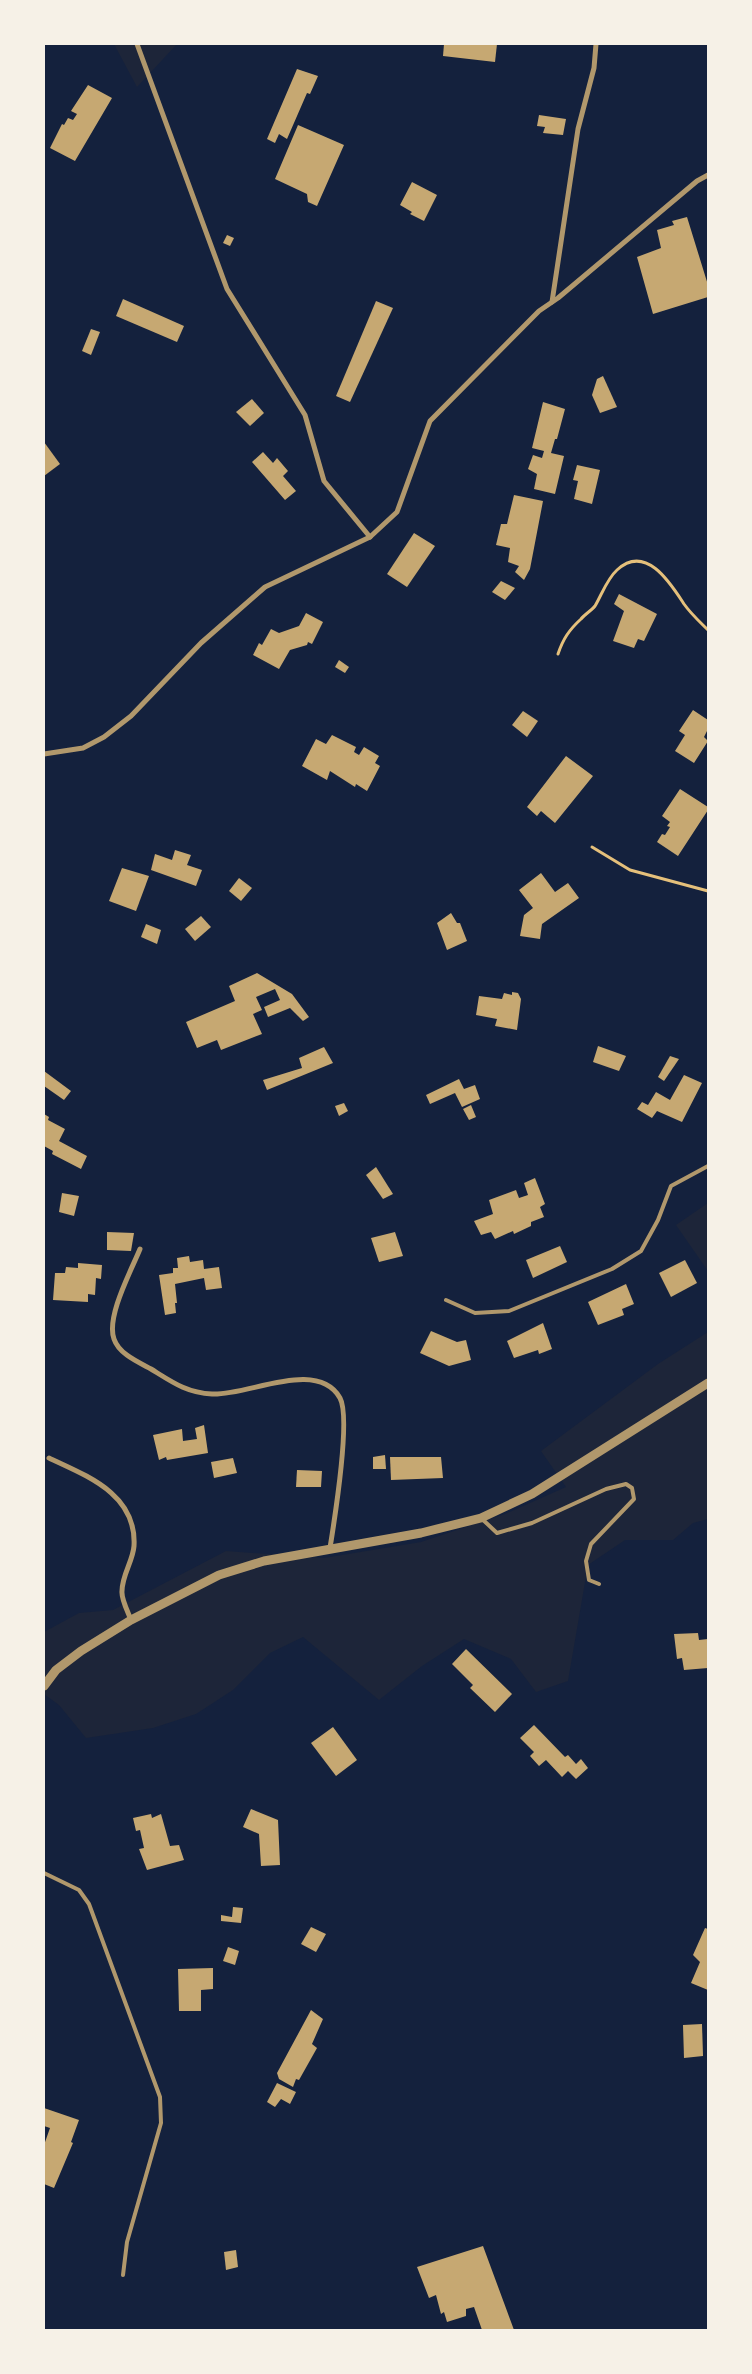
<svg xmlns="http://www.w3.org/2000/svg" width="752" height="2374" font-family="'Asap Condensed',sans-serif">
<rect width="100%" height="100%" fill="#14213d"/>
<g fill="#1d2539">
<path d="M114 44H177L137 87Z"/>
<path d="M708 1203V1271L676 1225Z"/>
<path d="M708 1332V1519L693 1523 673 1540H625L588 1565 568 1681 536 1692 511 1659 464 1639 422 1666 379 1700 303 1637 270 1653 233 1690 196 1714 153 1728 86 1738 59 1705 44 1694V1632L79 1613 113 1610 226 1551 324 1558 421 1542 505 1514 566 1487 541 1451 658 1364Z"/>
</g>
<g fill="#c6a872">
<path d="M444 44H497L495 62 443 56Z"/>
<path d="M297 69 318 76 310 94 307 93 287 139 279 134 275 143 267 139Z"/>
<path d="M88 85 112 98 75 161 50 148 62 124 64 125 68 118 73 120 77 114 71 111Z"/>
<path d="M539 115 566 119 563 135 543 133 545 127 537 126Z"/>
<path d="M298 125 344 145 317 206 308 202 307 194 275 179Z"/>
<path d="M412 182 437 195 424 221 410 214 412 212 400 205Z"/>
<path d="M687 217 708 285V297L653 314 637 257 661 248 657 230 674 225 672 221Z"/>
<path d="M227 235 234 238 230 246 223 243Z"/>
<path d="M123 299 184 326 177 342 116 316Z"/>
<path d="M376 301 393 308 350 402 336 396Z"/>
<path d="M91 329 100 332 91 355 82 351Z"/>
<path d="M603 376 617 407 600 413 592 395 597 379Z"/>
<path d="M252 399 264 413 250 426 236 412Z"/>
<path d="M543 402 565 409 557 439H555L551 453 564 456 555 494 534 489 537 474 528 469 533 455 542 458 544 451 532 448Z"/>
<path d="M44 442 60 464 44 476Z"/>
<path d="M263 452 273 463 277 458 288 471 283 476 296 491 285 500 252 462Z"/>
<path d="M577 465 600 470 592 504 574 499 578 481 573 480Z"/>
<path d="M514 495 543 501 530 569 524 580 515 572 519 566 508 562 510 548 496 545 501 524H507Z"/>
<path d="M414 533 435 546 407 587 387 574Z"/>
<path d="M501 581 515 588 505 600 492 592Z"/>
<path d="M619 594 657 614 644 641 638 639 634 648 613 641 624 611 614 604Z"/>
<path d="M306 613 323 622 312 644 308 642 307 645 290 650 279 669 253 655 259 643 262 645 271 629 279 633 299 626Z"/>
<path d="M339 660 349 667 345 673 335 667Z"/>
<path d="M693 710 708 720V729L704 737 708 741 694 763 675 751 685 735 679 731Z"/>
<path d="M523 711 538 721 527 737 512 725Z"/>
<path d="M332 735 356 747 354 752 359 755 364 747 379 756 375 763 380 766 367 791 356 784 355 787 330 771 327 780 302 766 316 739 326 744Z"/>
<path d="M566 756 593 776 555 823 541 811 537 816 527 807Z"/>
<path d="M680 789 708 807V810L678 856 657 842 662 834 665 835 670 827 667 826 670 822 662 816Z"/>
<path d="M175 850 191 855 187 865 202 870 196 886 151 870 155 854 172 860Z"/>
<path d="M122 868 149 876 136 911 109 901Z"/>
<path d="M541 873 555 892 568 883 579 898 542 924 540 939 520 936 524 915 533 908 519 890Z"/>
<path d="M239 878 252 888 241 901 229 891Z"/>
<path d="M451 913 457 923H460L467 941 447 950 437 923Z"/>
<path d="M201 916 211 927 195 941 185 929Z"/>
<path d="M146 924 161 930 157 944 141 937Z"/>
<path d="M257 973 292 994 309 1017 303 1021 290 1008 268 1017 264 1007 280 1000 275 989 256 997 262 1010 253 1014 262 1034 221 1050 217 1040 197 1048 186 1022 235 1001 229 986Z"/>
<path d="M512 992 518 993 521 999 517 1030 495 1026 497 1019 476 1015 479 996 502 999 504 993 512 995Z"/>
<path d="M598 1046 626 1056 619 1071 593 1062Z"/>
<path d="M324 1047 333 1063 267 1090 263 1080 302 1068 299 1058Z"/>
<path d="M670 1056 679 1059 664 1081 658 1077Z"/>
<path d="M44 1071 71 1091 64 1100 44 1086Z"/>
<path d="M684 1075 702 1083 682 1122 657 1111 652 1118 637 1109 642 1102 648 1105 656 1092 670 1100Z"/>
<path d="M459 1079 464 1089 475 1085 480 1099 462 1107 455 1093 430 1104 426 1095Z"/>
<path d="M344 1103 348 1111 339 1116 335 1106Z"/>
<path d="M471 1105 476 1117 469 1120 463 1109Z"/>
<path d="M44 1114 49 1117 48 1120 65 1129 59 1141 87 1156 81 1169 52 1154 53 1151 44 1146Z"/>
<path d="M376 1167 393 1194 383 1199 366 1175Z"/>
<path d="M535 1178 545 1204 540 1207 544 1217 531 1222V1226L514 1234 513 1231 495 1239 491 1232 481 1235 474 1221 493 1214 489 1200 516 1190 519 1198 528 1195 524 1183Z"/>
<path d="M62 1193 79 1196 74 1216 59 1212Z"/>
<path d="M107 1232 134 1233 131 1251 107 1250Z"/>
<path d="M395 1232 403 1256 379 1262 371 1238Z"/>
<path d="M560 1246 567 1262 533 1278 526 1260Z"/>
<path d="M189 1256 190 1262 203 1260 204 1269 219 1267 222 1288 206 1290 204 1278 175 1284 177 1303H175L176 1313 165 1315 159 1275 173 1273V1268H178L177 1258Z"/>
<path d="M685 1260 697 1283 671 1297 659 1273Z"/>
<path d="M78 1263 102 1265 101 1279 96 1278 95 1295 88 1294V1302L53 1300 55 1273H65L66 1267 78 1268Z"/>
<path d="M626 1284 634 1304 622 1309 624 1315 598 1325 588 1302Z"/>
<path d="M543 1323 552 1349 539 1354 538 1350 514 1358 507 1341Z"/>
<path d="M431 1331 457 1342 466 1340 471 1360 449 1366 420 1353Z"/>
<path d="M204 1425 208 1453 167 1460 166 1457 159 1460 153 1435 182 1429 183 1441 197 1439 195 1428Z"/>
<path d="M385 1455 386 1469H373V1457Z"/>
<path d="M390 1457H441L443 1478 391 1480Z"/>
<path d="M233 1458 237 1473 214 1478 211 1462Z"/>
<path d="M297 1470 322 1471 321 1487H296Z"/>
<path d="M698 1633 699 1640 708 1639V1668L684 1670 682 1658 677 1659 674 1634Z"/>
<path d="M466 1649 512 1694 495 1712 470 1688 473 1685 452 1664Z"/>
<path d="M534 1725 565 1757 568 1755 576 1764 581 1759 588 1768 576 1779 568 1771 562 1777 546 1760 539 1766 530 1756 534 1752 520 1738Z"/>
<path d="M333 1727 357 1760 336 1776 311 1743Z"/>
<path d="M251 1809 278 1820 280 1865 261 1866 259 1834 243 1827Z"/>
<path d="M151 1814 152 1818 161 1814 170 1846 179 1845 184 1860 147 1870 139 1849 144 1848 140 1830 136 1831 133 1818Z"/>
<path d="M233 1907 243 1908 241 1923 221 1921V1915L232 1917Z"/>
<path d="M311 1927 326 1934 316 1952 301 1944Z"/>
<path d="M705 1928 708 1929V1990L691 1983 700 1962 693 1955Z"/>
<path d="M228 1947 239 1951 235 1965 223 1961Z"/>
<path d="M213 1968V1989L201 1990V2011H179L178 1969Z"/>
<path d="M311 2010 323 2019 312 2044 317 2048 299 2080 296 2079 293 2087 279 2079 277 2073Z"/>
<path d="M702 2024 703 2056 684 2058 683 2025Z"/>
<path d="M277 2083 296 2092 290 2104 281 2099 275 2107 267 2102Z"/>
<path d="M44 2108 79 2120 71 2142 73 2143 54 2188 44 2184V2145L50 2128 44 2126Z"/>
<path d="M483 2246 507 2311 514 2330H482L474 2307 466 2309V2316L447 2322 444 2312 441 2314 436 2295 429 2298 417 2267Z"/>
<path d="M236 2250 238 2267 226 2270 224 2252Z"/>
</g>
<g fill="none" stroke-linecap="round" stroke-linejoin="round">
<g stroke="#e5c07b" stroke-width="3">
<path d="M558 654C563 639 569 630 581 619 585 614 591 611 595 606 602 594 607 579 617 570 646 543 671 584 684 604 691 614 700 622 708 630"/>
<path d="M592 847 630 870 708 891"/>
</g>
<g stroke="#b1986c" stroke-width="4">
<path d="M446 1300 475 1313 509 1311 612 1269 641 1251 658 1220 671 1186 708 1166"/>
<path d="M481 1518 497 1533 532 1523 606 1489 626 1484 632 1488 634 1499 591 1544 586 1561 589 1580 599 1584"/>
<path d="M44 1873 79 1890 89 1904 160 2097 161 2123 127 2242 123 2275"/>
</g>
<g stroke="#b1986c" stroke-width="5">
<path d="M137 44 227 289 305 415 324 481 370 537"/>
<path d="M552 302 578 129 594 68 596 44"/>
<path d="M44 754 83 748 104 737 131 716 201 643 265 587 370 537 397 512 430 421 539 311 558 298 697 181 708 175"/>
<path d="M140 1249C131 1271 106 1317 114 1339 119 1354 138 1362 151 1369 172 1382 187 1393 212 1394 248 1396 317 1358 340 1398 351 1418 334 1523 330 1548"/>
<path d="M49 1458C87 1476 137 1494 134 1546 133 1561 122 1575 122 1591 121 1599 128 1612 131 1620"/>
</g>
<path stroke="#b1986c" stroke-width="9" d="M44 1686 56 1670 81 1651 131 1620 219 1575 264 1561 421 1533 481 1518 532 1494 708 1383"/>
</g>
<rect width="752" height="2374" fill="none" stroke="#f6f1e7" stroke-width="90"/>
</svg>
